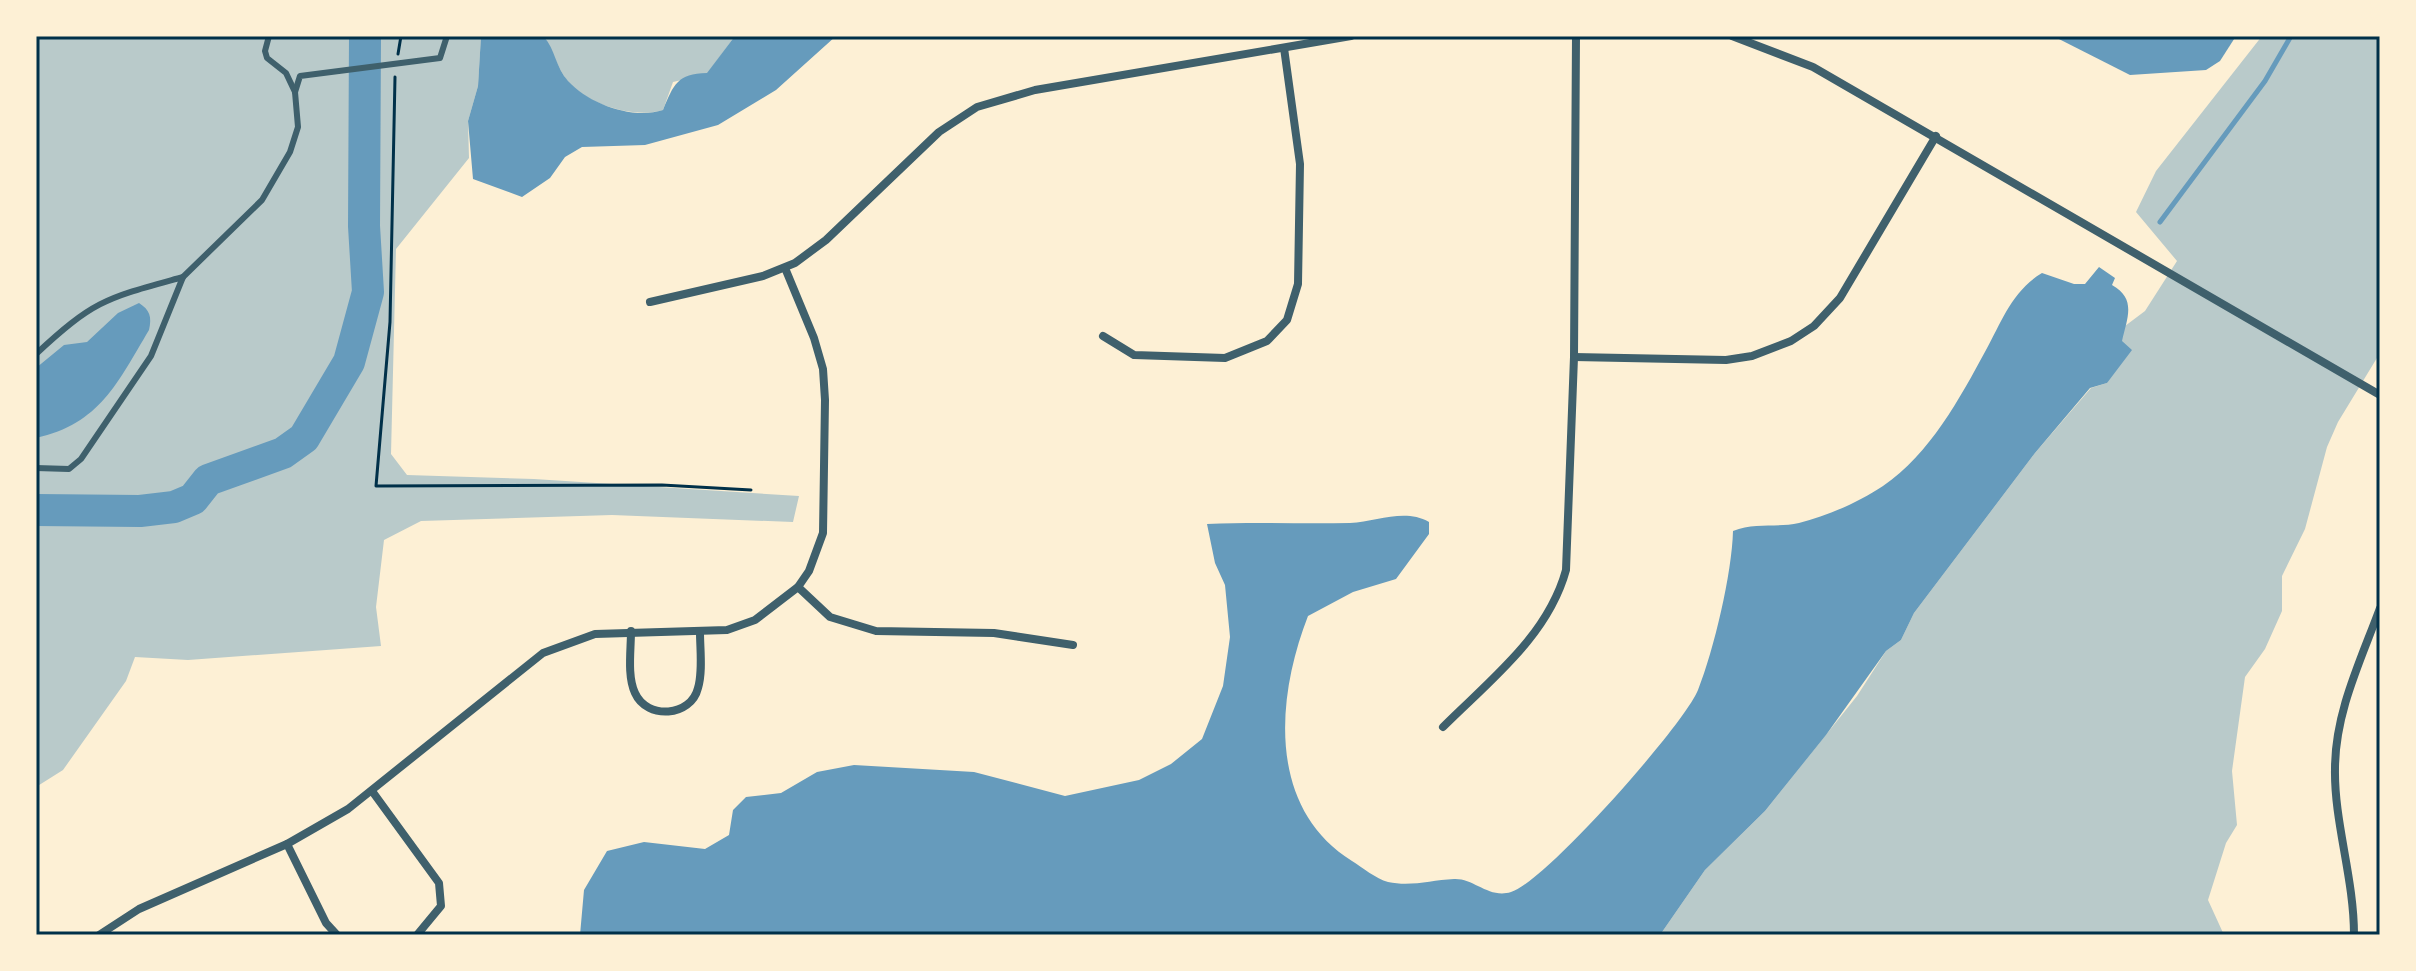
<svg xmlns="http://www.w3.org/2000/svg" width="2416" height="971" font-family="Barlow,sans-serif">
<rect width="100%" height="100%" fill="#fdf0d5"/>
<g fill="#b9caca">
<path d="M36 36H481L478 86 468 121 469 158 396 249 391 454 407 475 534 479 799 496 793 522 612 515 421 521 384 540 376 607 381 646 188 660 135 657 126 681 63 770 36 787Z"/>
<path d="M541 36H735L707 74 673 82 663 110C633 119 585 104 566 79 557 66 551 47 541 36Z"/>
<path d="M2262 36H2380V353L2338 422 2327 447 2305 529 2282 576V611L2265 649 2245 677 2232 771 2237 825 2226 843 2208 900 2224 935H1660L1705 870 1765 811 1857 696 1886 651 1901 640 1914 613 2035 453 2091 388 2107 383 2125 326 2145 311 2177 261 2136 212 2156 171Z"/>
</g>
<g fill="#669bbc">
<path d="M481 36 544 37C555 49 556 68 568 81 589 104 633 120 663 110 674 84 677 74 707 73L735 36H836L776 90 718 125 645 145 582 147 565 157 550 178 522 197 473 179 468 121 478 86Z"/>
<path d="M2053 36H2236L2220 61 2206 70 2130 75Z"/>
<path d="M2099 267 2115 278 2112 285C2137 299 2127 318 2122 341L2132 350 2107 383 2090 388 2035 453 1914 613 1901 640 1886 651 1826 735 1765 811 1705 870 1660 935H580L584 890 607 851 644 842 705 849 729 835 733 810 746 797 781 793 817 772 854 765 974 772 1065 796 1139 780 1171 764 1202 739 1223 686 1230 637 1225 585 1215 563 1207 524C1255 522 1302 524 1350 523 1377 522 1404 508 1429 522V534L1396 579 1353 592 1308 616C1276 698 1267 808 1352 861 1362 867 1376 879 1388 882 1411 887 1431 880 1454 879 1474 878 1489 899 1511 892 1544 883 1684 725 1698 690 1714 650 1732 573 1733 531 1755 522 1777 528 1799 523 1827 516 1859 502 1883 486 1930 454 1960 398 1986 350 2002 321 2012 291 2042 273L2074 284H2085Z"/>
<path d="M139 303C150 310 152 317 149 330 118 382 100 424 36 438V368L64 345 87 342 118 313Z"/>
</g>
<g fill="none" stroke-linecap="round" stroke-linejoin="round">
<path stroke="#669bbc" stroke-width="5" d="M2160 222 2265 81 2291 36"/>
<path stroke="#669bbc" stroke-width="32" d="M36 510 140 511 174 507 193 499 208 480 283 453 304 438 349 362 368 292 364 226 365 36"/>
<g stroke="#003049" stroke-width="3">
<path d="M398 54 401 36"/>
<path d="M395 77 390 322 376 486 662 485 751 490"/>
</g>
<g stroke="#3f606c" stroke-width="6">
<path d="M295 92 300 76 440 58 447 36"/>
<path d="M36 354C95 299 107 298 183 277"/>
<path d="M36 468 69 469 81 459 151 356 183 277 262 200 290 152 298 127 295 92 286 73 267 58 265 51 269 36"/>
</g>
<g stroke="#3f606c" stroke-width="8">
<path d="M1732 36 1813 67 2380 395"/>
<path d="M650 302 763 276 795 263 826 240 939 132 977 107 1035 90 1351 36"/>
<path d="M1103 336 1134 355 1225 358 1267 341 1287 320 1298 284 1300 164 1284 48"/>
<path d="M1574 357 1726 360 1752 356 1791 341 1814 326 1840 298 1936 136"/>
<path d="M798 587 830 617 876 631 994 633 1073 645"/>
<path d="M631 631C631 650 627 676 635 693 647 720 691 717 698 688 703 671 700 650 700 632"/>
<path d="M1443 727C1490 680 1548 636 1566 570L1574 357 1576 36"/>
<path d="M372 791 439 883 441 906 417 935"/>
<path d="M287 844 326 923 337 935"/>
<path d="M99 935 139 909 287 844 348 809 543 653 595 634 727 630 755 620 798 587 809 571 823 533 825 400 823 369 814 338 785 268"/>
<path d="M2354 935C2354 878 2334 822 2335 769 2335 712 2361 660 2380 608"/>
</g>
</g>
<rect width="2416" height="971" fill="none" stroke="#fdf0d5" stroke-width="76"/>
<rect x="38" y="38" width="2340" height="895" fill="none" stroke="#003049" stroke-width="3"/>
</svg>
